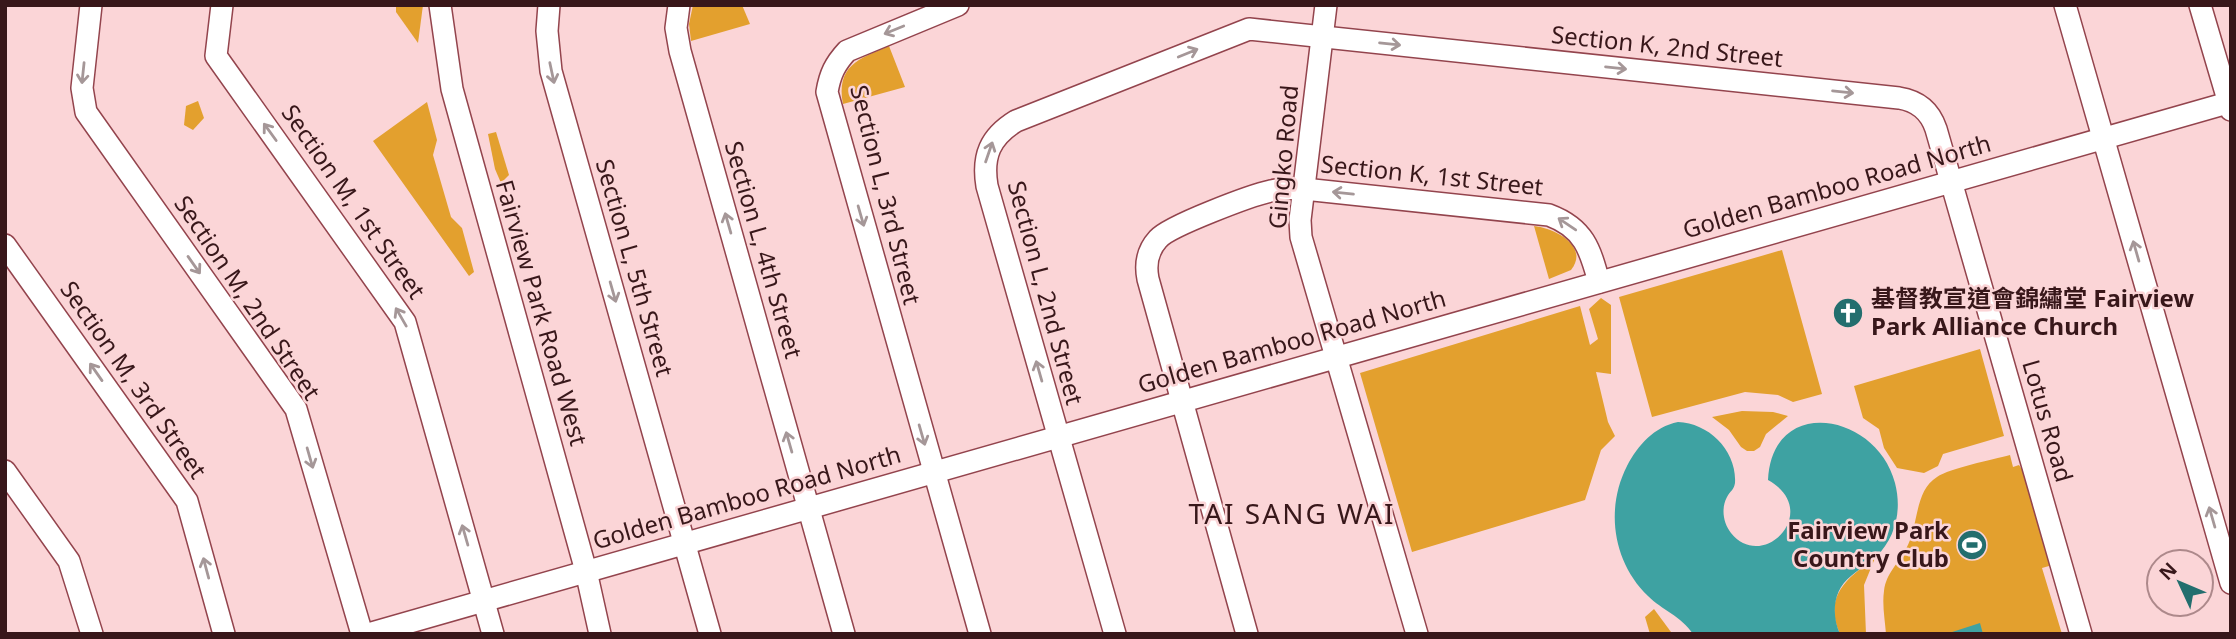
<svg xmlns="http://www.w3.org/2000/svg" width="2236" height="639" font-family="'Noto Sans','Noto Sans TC',sans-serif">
<rect width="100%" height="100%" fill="#fbd5d7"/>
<g fill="#e3a02e">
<path d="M396 5H423L418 43 396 12Z"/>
<path d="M693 5H742L750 24 691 41 689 24Z"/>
<path d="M889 46 905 87 843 104C836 66 858 59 889 46Z"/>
<path d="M198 101 204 118 193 130 184 125 186 106Z"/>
<path d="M427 102 437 140 433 155 451 217 462 228 474 272 469 276 373 141Z"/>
<path d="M496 132 509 175 501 183 495 169 488 134Z"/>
<path d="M1534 226C1554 228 1590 246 1571 270L1549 279Z"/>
<path d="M1782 250 1822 394 1793 402 1778 395 1745 392 1652 417 1619 297Z"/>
<path d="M1601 298 1611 305V374L1596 372 1608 422 1615 436 1601 450 1585 500 1412 552 1360 373 1580 306 1590 345 1598 339 1589 309Z"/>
<path d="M1980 349 2004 436 1943 454 1938 466 1924 473 1897 468 1884 448 1879 429 1863 418 1854 386Z"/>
<path d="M1742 411 1773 412 1788 416 1766 434 1760 447 1754 451H1747L1741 447 1729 430 1712 417Z"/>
<path d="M2010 455 2013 467 2019 465 2029 480 2055 559 2049 566 2042 568 2062 634H1886C1885 620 1882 605 1884 591 1886 573 1899 563 1906 549 1919 526 1914 491 1937 477 1950 468 1992 460 2010 455Z"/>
<path d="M1875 558 1864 585 1866 634H1840C1823 596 1847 578 1875 558Z"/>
<path d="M1654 609 1671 632V634H1650L1645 617Z"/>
</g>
<g fill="#3ea2a2">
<path d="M1678 422C1709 423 1737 451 1735 483 1734 490 1730 491 1727 497 1721 508 1723 523 1731 533 1763 573 1823 511 1768 480 1772 394 1877 413 1895 483 1902 510 1896 537 1876 557 1869 564 1859 569 1851 576 1833 590 1831 614 1840 634H1693C1681 616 1662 610 1648 596 1613 562 1605 509 1627 466 1638 445 1654 427 1678 422Z"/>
<path d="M1980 623 1983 634H1946Z"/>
</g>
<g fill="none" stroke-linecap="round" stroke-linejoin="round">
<g stroke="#93444d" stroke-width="24">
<g id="minor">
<path d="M91 5 82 88 86 112 296 409 362 634"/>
<path d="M222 5 216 56 405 322 493 634"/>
<path d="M440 5 452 89 586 571 600 634"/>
<path d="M549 5 547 31 551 71 710 634"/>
<path d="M679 5 676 28 680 51 844 634"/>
<path d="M958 5 847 51C835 64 830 74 827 92L980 634"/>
<path d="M1326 5 1300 220 1301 237 1417 634"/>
<path d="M2065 5 2231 583"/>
<path d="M2200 5 2231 110"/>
<path d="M5 245 187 501 224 634"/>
<path d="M5 471 69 561 92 634"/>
<path d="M368 634 2231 102"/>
<path d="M1115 634 987 186C982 156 990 137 1016 121L1249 29 1899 98C1918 101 1930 111 1936 129L2081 634"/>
<path d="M1247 634 1148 279C1145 264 1147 251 1158 239 1169 226 1252 195 1271 191 1282 188 1293 188 1304 189L1549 215C1584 228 1590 249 1599 282"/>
</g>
</g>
<use href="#minor" stroke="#fff" stroke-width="21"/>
</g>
<defs><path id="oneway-shaft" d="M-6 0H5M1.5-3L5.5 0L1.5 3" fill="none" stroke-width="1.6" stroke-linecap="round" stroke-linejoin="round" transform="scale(1.75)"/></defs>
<g stroke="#a59798">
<use href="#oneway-shaft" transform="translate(894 30) rotate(158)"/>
<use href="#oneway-shaft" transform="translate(1390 44) rotate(6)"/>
<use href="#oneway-shaft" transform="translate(1188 53) rotate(-22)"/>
<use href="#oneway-shaft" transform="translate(1616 68) rotate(6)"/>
<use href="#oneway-shaft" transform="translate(83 73) rotate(96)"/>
<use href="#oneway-shaft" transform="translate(552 73) rotate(78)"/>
<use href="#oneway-shaft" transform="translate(1843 92) rotate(6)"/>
<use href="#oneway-shaft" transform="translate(270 132) rotate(-126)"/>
<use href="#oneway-shaft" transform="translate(989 152) rotate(-71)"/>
<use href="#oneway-shaft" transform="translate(1343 193) rotate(-174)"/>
<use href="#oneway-shaft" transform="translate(861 216) rotate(74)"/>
<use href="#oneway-shaft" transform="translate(728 223) rotate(-106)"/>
<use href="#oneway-shaft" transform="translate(1567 224) rotate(-146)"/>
<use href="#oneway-shaft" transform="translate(2136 251) rotate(-106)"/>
<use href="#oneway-shaft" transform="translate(194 265) rotate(55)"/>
<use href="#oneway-shaft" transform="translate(613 292) rotate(74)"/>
<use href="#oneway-shaft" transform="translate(401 317) rotate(-120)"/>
<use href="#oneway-shaft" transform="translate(1039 371) rotate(-106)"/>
<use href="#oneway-shaft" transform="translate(96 372) rotate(-125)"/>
<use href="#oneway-shaft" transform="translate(922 435) rotate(74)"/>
<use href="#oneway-shaft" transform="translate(789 442) rotate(-106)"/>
<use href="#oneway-shaft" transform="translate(310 458) rotate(74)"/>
<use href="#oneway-shaft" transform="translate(2212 517) rotate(-106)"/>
<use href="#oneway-shaft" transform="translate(465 535) rotate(-106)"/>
<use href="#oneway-shaft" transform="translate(206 568) rotate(-105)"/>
</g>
<defs>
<g id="church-disc" transform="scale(1.575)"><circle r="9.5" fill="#236e6e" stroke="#fbd5d7"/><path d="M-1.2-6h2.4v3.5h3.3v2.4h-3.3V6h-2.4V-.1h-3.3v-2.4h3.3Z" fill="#fff"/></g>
<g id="stadium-disc" transform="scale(1.575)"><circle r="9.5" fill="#236e6e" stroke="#fbd5d7"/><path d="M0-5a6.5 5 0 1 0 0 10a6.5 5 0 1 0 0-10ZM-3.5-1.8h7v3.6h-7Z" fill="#fff"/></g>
</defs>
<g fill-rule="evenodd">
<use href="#church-disc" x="1848" y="313"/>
<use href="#stadium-disc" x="1972" y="545"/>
</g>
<g text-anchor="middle" stroke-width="5" stroke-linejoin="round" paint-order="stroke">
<g font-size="24" fill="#38171a" stroke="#fbd5d7">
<text transform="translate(1667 47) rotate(6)" y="8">Section K, 2nd Street</text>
<text transform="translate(1284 157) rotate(-85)" y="8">Gingko Road</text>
<text transform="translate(1432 176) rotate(6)" y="8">Section K, 1st Street</text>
<text transform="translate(1837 187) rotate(-16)" y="8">Golden Bamboo Road North</text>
<text transform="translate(885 195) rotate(76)" y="8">Section L, 3rd Street</text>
<text transform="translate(353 202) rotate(55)" y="8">Section M, 1st Street</text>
<text transform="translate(763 250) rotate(74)" y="8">Section L, 4th Street</text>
<text transform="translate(634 268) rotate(74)" y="8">Section L, 5th Street</text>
<text transform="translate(1045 293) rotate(75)" y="8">Section L, 2nd Street</text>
<text transform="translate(247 298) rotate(56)" y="8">Section M, 2nd Street</text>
<text transform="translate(541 313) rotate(74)" y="8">Fairview Park Road West</text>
<text transform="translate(1292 342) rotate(-16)" y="8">Golden Bamboo Road North</text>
<text transform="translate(133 380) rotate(55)" y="8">Section M, 3rd Street</text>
<text transform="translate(2047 421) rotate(74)" y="8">Lotus Road</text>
<text transform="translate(747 498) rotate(-16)" y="8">Golden Bamboo Road North</text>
</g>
<g font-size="24" font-weight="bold" fill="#38171a" stroke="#fbd5d7" text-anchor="start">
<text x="1871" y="307">基督教宣道會錦繡堂 Fairview<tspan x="1871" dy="28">Park Alliance Church</tspan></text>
<text x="1949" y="539" text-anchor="end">Fairview Park<tspan x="1949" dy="28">Country Club</tspan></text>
</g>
<g font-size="28" letter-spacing="2" fill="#38171a" stroke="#fbd5d7">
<text x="1292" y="524">TAI SANG WAI</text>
</g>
</g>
<rect width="2236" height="639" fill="none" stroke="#38171a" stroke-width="14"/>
<g transform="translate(2180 583) rotate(314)"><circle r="33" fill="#fbd5d7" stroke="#ad898b" stroke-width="2"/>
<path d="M0-5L12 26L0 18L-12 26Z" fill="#236e6e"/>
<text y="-10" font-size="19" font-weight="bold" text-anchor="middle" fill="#38171a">N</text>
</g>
</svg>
